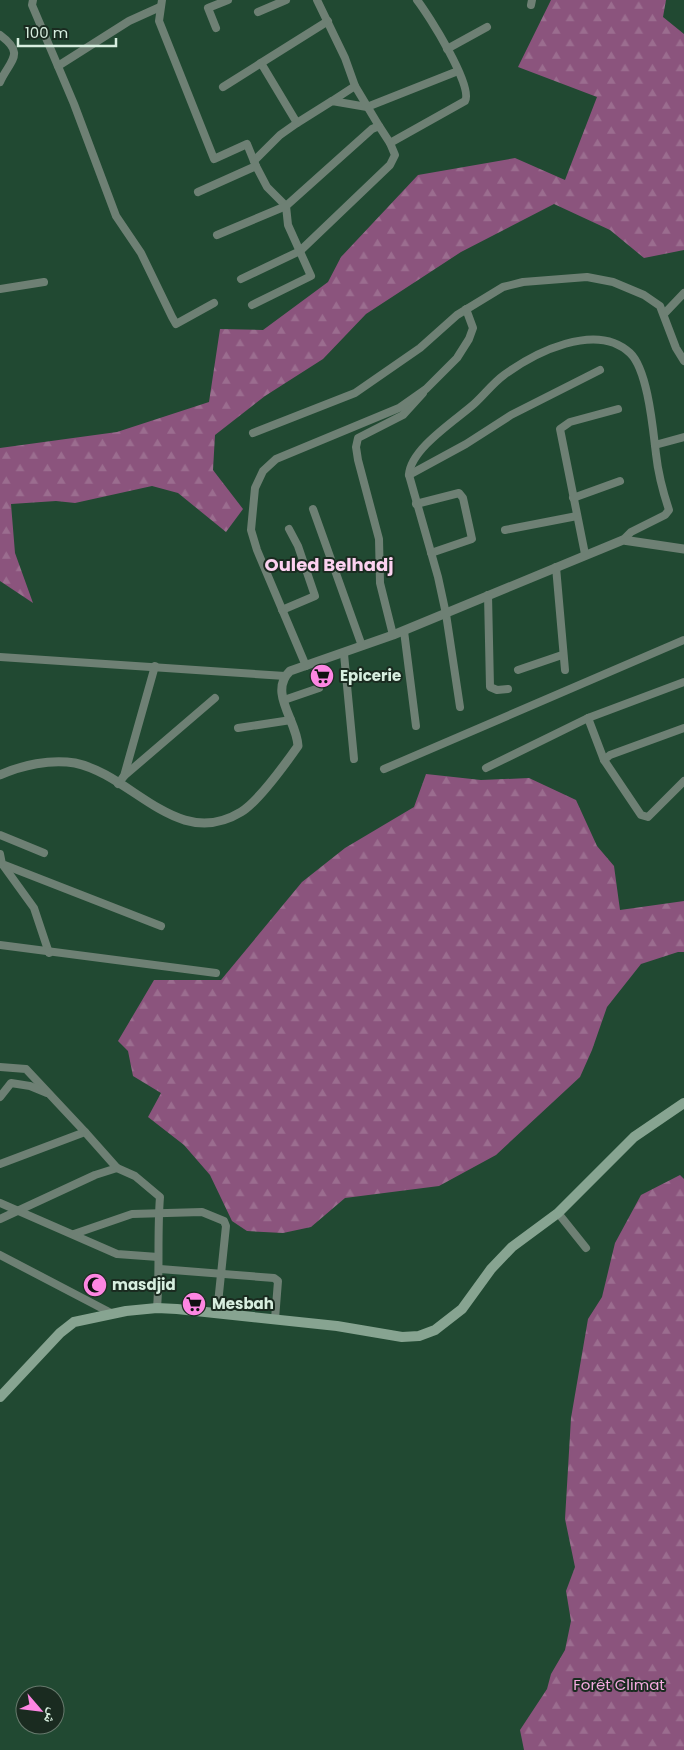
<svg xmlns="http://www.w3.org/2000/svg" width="684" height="1750" font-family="Poppins,'Noto Naskh Arabic',sans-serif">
<defs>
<pattern id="forest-firs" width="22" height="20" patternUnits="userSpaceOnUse" patternTransform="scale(1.25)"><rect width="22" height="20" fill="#8b547d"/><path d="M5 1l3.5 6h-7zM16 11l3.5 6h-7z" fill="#9b6d8f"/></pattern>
</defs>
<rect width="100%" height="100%" fill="#214932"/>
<g fill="url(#forest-firs)">
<path d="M551 0H666L663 17 684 34V250L644 258 610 230 554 204 461 252 366 314 323 359 265 396 215 435 213 470 243 509 226 532 178 493 152 486 75 503 56 501 11 504 15 553 33 603 0 581V448L117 432 209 402 220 329 263 330 328 282 341 257 418 175 515 158 565 180 597 97 518 67Z"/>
<path d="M426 774 481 780 529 778 576 800 597 846 614 866 620 910 684 901V952H678L641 964 607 1007 592 1050 580 1077 496 1155 439 1186 345 1198 311 1227 283 1233 247 1231 232 1221 210 1175 184 1145 148 1117 161 1093 133 1076 128 1051 118 1041 154 980H221L302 882 345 848 414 807Z"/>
<path d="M680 1175 684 1179V1750H524L520 1730 547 1689 551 1674 565 1650 571 1621 566 1591 575 1567 565 1519 571 1418 588 1319 602 1297 615 1243 641 1195Z"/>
</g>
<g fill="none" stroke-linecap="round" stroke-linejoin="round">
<g stroke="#6e8074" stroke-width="8">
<path d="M33 0 32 5 74 104 116 216 141 253 172 317 176 324 214 303"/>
<path d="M162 0 159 21 214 159 247 144 256 166"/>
<path d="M317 0 345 58 355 86"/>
<path d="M531 5 532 0"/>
<path d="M258 12 286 0"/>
<path d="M328 21 261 63 297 123 332 101 367 107 458 71"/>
<path d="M216 28 208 8 228 0"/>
<path d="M0 35C26 54 10 60 0 82"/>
<path d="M447 49 487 27"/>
<path d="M58 66 129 21 160 7"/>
<path d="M223 87 261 63"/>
<path d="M332 101 355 86 379 126"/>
<path d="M254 161 280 135 297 123"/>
<path d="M198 192 256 166 267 187 286 206 288 225 311 276 252 305"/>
<path d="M217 235 286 206 372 129 379 126 390 143 465 101C474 87 428 14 417 0"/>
<path d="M241 279 300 251 390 165 395 155 390 143"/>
<path d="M0 289 44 282"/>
<path d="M664 314 684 293"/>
<path d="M253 433 355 393 420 348 457 315 503 287 523 282 587 277 613 282 644 295 660 306 676 348 684 361"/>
<path d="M655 445 684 437"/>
<path d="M409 475 466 444 511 415 600 370"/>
<path d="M573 498 620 481"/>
<path d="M416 504 459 493 463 498 472 539 431 553"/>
<path d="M313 509 362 646"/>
<path d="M505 530 577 516"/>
<path d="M585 554 560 429 570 422 618 409"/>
<path d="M556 567 565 670"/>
<path d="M488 595 490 687 497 690 508 689"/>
<path d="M282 610 315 596 298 546 289 529"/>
<path d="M404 631 416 726"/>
<path d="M393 635 380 583 379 539 358 460 356 447 358 438 403 415 423 393"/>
<path d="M344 654 354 759"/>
<path d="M0 657 285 676"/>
<path d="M306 666 257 550 251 530 255 488 263 471 276 459 399 408 426 389 457 358 469 339 473 328 466 309"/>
<path d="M518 670 562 655"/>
<path d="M284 700 319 688"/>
<path d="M460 707 446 614 438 577 409 475C410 449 456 420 474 404 484 395 493 383 504 375 534 353 596 321 630 353 648 370 653 430 656 454 658 473 663 492 669 510L665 515 631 532 623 540"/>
<path d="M588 718 604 760"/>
<path d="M238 728 291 720"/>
<path d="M684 728 610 755 604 760 641 815 648 817 684 781"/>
<path d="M486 768 588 718 684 682"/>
<path d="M384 769 684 640"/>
<path d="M124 776 215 698"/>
<path d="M118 784 124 776 155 666"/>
<path d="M0 835 44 853"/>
<path d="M0 854 2 864 161 926"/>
<path d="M3 865 34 908 49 953"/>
<path d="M0 945 216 973"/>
<path d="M0 1067 26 1069 85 1132"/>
<path d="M0 1097 11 1083 30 1086 47 1093"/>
<path d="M0 1164 85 1132 117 1168 95 1175 0 1219"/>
<path d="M117 1168 135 1176 160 1197C157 1234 160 1271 157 1308"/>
<path d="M0 1203 117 1254 158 1257"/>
<path d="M558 1213 586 1248"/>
<path d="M74 1234 132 1214 202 1212 224 1221 226 1226 217 1313"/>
<path d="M0 1255 111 1313"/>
<path d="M160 1269 274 1278 278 1281 275 1319"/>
</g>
<path stroke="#6e8074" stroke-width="9" d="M0 775C22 765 50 759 75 763 133 775 177 851 241 812 258 802 286 763 298 746 297 721 268 692 290 671L393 635 623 540 684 549"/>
<path stroke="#87a491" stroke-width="10" d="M0 1397 60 1333 74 1322 126 1311 157 1308 177 1309 337 1326 402 1337 419 1336 435 1330 462 1309 491 1269 512 1247 558 1213 634 1137 684 1103"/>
</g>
<defs>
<g id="supermarket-disc" transform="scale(1.25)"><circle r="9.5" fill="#fd86e2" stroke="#1a2b20"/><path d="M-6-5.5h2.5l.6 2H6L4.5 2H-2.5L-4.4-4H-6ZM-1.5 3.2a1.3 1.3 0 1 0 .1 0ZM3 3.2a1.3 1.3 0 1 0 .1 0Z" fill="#111"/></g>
<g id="mosque-disc" transform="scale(1.25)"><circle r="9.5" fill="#fd86e2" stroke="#1a2b20"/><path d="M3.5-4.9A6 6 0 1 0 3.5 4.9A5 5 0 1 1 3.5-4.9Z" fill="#111"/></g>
</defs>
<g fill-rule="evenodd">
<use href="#supermarket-disc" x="322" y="676"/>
<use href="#mosque-disc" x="95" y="1285"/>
<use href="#supermarket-disc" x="194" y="1304"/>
</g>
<g text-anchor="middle" stroke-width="4" stroke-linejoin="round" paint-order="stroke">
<g font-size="15" font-weight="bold" fill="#d7eedf" stroke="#1a2b20" text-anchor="start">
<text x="340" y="681">Epicerie</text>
<text x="112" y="1290">masdjid</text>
<text x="212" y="1309">Mesbah</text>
</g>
<g font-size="15" fill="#f5ace1" stroke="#1a2b20">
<text x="619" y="1690">Forêt Climat</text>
</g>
<g font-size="18" font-weight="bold" fill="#fcd2f0" stroke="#1a2b20">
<text x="329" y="571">Ouled Belhadj</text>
</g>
</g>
<g transform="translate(40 1710) rotate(118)"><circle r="24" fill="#1a2b20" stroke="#66796c"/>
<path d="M0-4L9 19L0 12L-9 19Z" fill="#fd86e2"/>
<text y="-8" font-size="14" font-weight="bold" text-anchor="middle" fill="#d7eedf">ش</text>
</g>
<path d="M18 38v8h98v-8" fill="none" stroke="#d7eedf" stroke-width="2.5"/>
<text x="25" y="38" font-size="15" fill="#d7eedf" stroke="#1a2b20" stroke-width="4" paint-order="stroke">100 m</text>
</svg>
